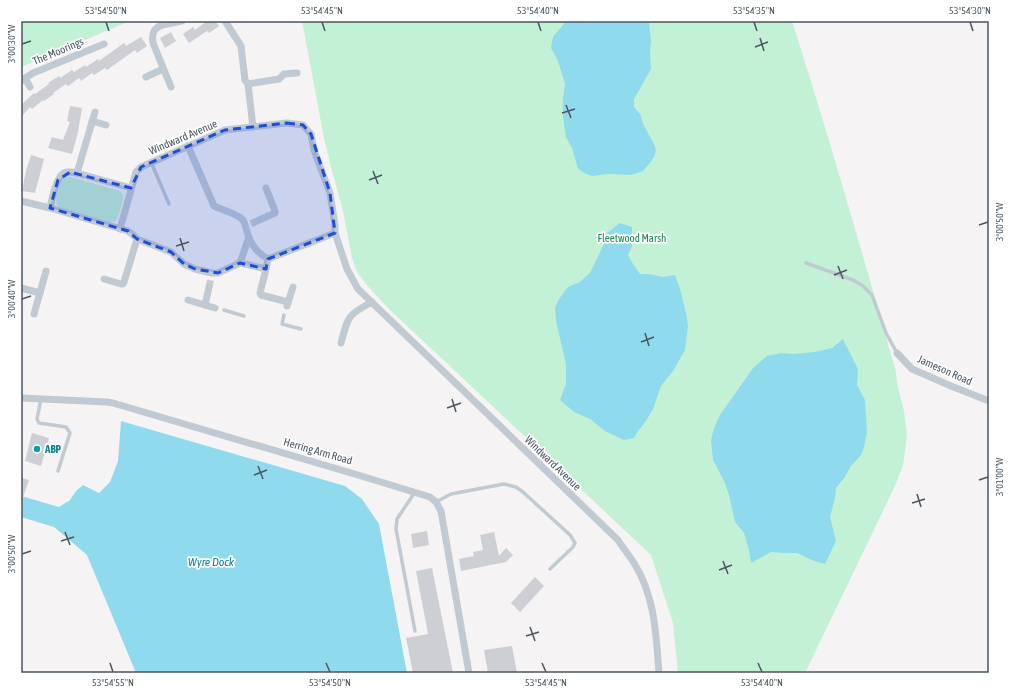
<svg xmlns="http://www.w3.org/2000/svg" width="1010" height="694" font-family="'Asap Condensed',sans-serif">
<rect width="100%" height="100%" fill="#f5f3f3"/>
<g fill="#c3f1d5">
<path d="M21 21H130L21 67Z"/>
<path d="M302 21H792C829 137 863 255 896 372L897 383 904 411 907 435 903 465 895 486 805 673H678L673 623 651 555 387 307 366 284 357 272 352 258 343 211 331 167 324 138Z"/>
<path d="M67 177H70L120 191 123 195V200L117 219 115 221 110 222 60 208C52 201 59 190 61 182L63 179Z"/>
</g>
<g fill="#90daee">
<path d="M566 21H649L651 41 650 53 651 69 634 99V107L640 114 644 126 654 144 656 150 654 157 649 164 643 171 631 175 608 174 592 176 586 174 578 169 572 148 566 137 563 117V98L565 84 558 61 551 48 553 37Z"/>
<path d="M620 223 632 227V246L628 255 633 264 640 274H648L663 277 675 275 680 289 686 313 688 326 685 350 673 371 661 386 653 409 646 421 638 431 634 438 624 440 605 431 590 419 574 412 560 400 566 384V364L556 321 555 308 559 299 568 287 580 282 590 273 603 246 607 233Z"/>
<path d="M843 339 858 369 857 385 865 400 867 432 864 447 861 455 851 466 845 477 836 488 835 498 830 517 836 541 825 564 814 561 797 553H784L771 552 751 563 749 550 744 533 735 522 729 495 724 481 713 460 711 440 714 428 720 415 753 368 767 356 781 353 793 354 815 352 832 348Z"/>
<path d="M121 421 345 486 362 499 379 524 407 673H136L87 555 54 527 21 517V496L59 507 70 500 76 491 83 485 99 493 110 482 118 461Z"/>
</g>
<g fill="#cdcfd5">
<path d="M207 21H215L219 26 209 33 207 31 189 43 183 34 193 27 195 30Z"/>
<path d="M171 32 176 41 165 48 160 38Z"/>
<path d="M141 37 147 46 137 53 135 50 107 70 105 68 94 75 92 73 81 81 79 78 68 86 66 84 53 93 54 94 44 101 43 100 32 109 30 107 21 117V105L34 93 35 94 49 84 48 83 59 76 60 78 72 70 74 72 85 65 86 67 98 59 99 61 124 43 126 46Z"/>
<path d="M70 106 82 108 78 132 72 154 48 148 52 137 63 140 70 122 67 121Z"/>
<path d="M31 155 44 159 35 193 22 191 26 171Z"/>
<path d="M32 433 49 438 41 466 25 461Z"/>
<path d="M22 478 29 480 22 500H21V482Z"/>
<path d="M427 531 429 545 413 548 411 534Z"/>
<path d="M494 532 499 556 506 548 513 555 506 562 461 571 459 559 474 556 473 552 483 550 480 535Z"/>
<path d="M432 568 453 673H413L406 638 428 634 416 571Z"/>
<path d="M535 577 544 586 520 612 511 603Z"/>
<path d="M512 646 517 673H488L484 650Z"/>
</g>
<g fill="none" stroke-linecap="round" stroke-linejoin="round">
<g stroke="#caccce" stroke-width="7" stroke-dasharray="7 3.5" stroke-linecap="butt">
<path d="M251 224 259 220"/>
<path d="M209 287 211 278"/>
</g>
<g stroke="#c1cad2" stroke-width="3.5">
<path d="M151 162 169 204"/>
<path d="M806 263 853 280 863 286 872 295 886 333 897 353"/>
<path d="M224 310 244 316"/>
<path d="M284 315 282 324 301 329"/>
<path d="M41 399 37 419 39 423 66 427 70 433 58 471"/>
<path d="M415 492 397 519 396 529 415 631"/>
<path d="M436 502 451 494 504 484 516 487 523 492 570 535 575 543 573 547 550 569"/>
</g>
<g stroke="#c1cad2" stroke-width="7">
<path d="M225 21 241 46 245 80 248 84 253 127"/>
<path d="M146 77 163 69"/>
<path d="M25 78 30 87"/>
<path d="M21 81 33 73 104 44"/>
<path d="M248 84 279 79 284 74 297 73"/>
<path d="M171 87 153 43C149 22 168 25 182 21"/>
<path d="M92 121 106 125"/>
<path d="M188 146 214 206C222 210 238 214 243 220 246 225 246 230 248 235 251 245 259 254 268 259"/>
<path d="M77 173 95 112"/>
<path d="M21 201 50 208 128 231 133 235 137 239 171 252 184 264 195 269 212 273H218L240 263 266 269 268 259 335 233"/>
<path d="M50 208C52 199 56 177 64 173 68 171 73 172 77 173L131 188"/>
<path d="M259 220 275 213V211L266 188"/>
<path d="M120 229 136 172 141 167 225 130 287 123 303 125 311 134 314 150 330 193 335 225V233L347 269 358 289 618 540C623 548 629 555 634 563 655 596 656 635 659 673"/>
<path d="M240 263 249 237"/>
<path d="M266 269 260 293 261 295 288 302"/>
<path d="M104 279 121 284H123L124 282 137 239"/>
<path d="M21 288 40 293"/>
<path d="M188 300 215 308"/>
<path d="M205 305 209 287"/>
<path d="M287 306 293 287"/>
<path d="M34 314 46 271"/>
<path d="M341 343C348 317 347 315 372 302"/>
<path d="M897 353 912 369 951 386 989 401"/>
<path d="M21 398 107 402 113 403 358 475 430 497 436 502 441 511 469 673"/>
</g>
</g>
<path fill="#1d4ed8" fill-opacity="0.2" stroke="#1d4ed8" stroke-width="3" stroke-dasharray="8 5" stroke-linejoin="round" d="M287 123 303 125 311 134 330 193 335 233 268 259 266 269 240 263 218 273 195 269 184 264 171 252 137 239 128 231 50 208 58 180 70 172 131 188 141 167 225 130Z"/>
<path fill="none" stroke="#4a5661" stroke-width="1.5" d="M106 22 109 31M322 22 325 31M538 22 541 31M754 22 757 31M970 22 973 31M760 38 764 51M22 44 31 41M755 47 768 42M566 105 571 118M562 113 575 109M373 171 378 184M369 180 382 175M979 225 988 222M180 238 184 251M176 246 189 242M838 266 843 279M834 275 847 270M22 299 31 296M645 333 649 346M641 342 654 337M452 399 456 412M447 408 461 403M258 466 263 479M254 475 267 470M979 480 988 477M917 494 921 507M912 503 925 499M65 532 70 545M61 541 74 537M22 554 31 551M723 561 728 574M719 570 732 565M530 627 535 641M526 636 539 632M110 663 113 672M326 663 330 672M542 663 546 672M758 663 762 672"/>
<circle fill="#0f9aa8" stroke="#fff" stroke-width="1.5" cx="37" cy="449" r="4"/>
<g text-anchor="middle" stroke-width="3.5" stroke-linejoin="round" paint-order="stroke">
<g font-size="11" fill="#4a5661" stroke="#fff">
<text transform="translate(58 51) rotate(-23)" y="4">The Moorings</text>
<text transform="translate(183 137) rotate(-23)" y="4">Windward Avenue</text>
<text transform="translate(945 370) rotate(24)" y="4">Jameson Road</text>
<text transform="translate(318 451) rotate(16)" y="4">Herring Arm Road</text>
<text transform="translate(553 463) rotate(44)" y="4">Windward Avenue</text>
</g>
<g font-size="11" fill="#17864f" stroke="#fff">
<text x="632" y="242">Fleetwood Marsh</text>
</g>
<g font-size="11" font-weight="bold" fill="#0d838f" stroke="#fff" text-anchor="start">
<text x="45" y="453">ABP</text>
</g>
<g font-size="12" font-style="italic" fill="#0c7c9b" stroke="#fff">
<text x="211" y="566">Wyre Dock</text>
</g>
</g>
<rect width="1010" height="694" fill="none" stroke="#ffffff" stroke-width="44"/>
<rect x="22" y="22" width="966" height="650" fill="none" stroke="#4a5661" stroke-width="1.5"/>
<g font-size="10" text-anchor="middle" fill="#4a5661">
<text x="106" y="14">53°54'50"N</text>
<text x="322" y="14">53°54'45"N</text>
<text x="538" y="14">53°54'40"N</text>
<text x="754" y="14">53°54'35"N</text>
<text x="970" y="14">53°54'30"N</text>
<text transform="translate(11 44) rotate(-90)" y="4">3°00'30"W</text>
<text transform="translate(999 222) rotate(-90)" y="4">3°00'50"W</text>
<text transform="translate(11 299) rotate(-90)" y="4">3°00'40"W</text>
<text transform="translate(999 477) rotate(-90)" y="4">3°01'00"W</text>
<text transform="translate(11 554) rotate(-90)" y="4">3°00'50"W</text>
<text x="113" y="686">53°54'55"N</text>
<text x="330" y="686">53°54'50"N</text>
<text x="546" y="686">53°54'45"N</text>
<text x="762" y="686">53°54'40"N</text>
</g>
</svg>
